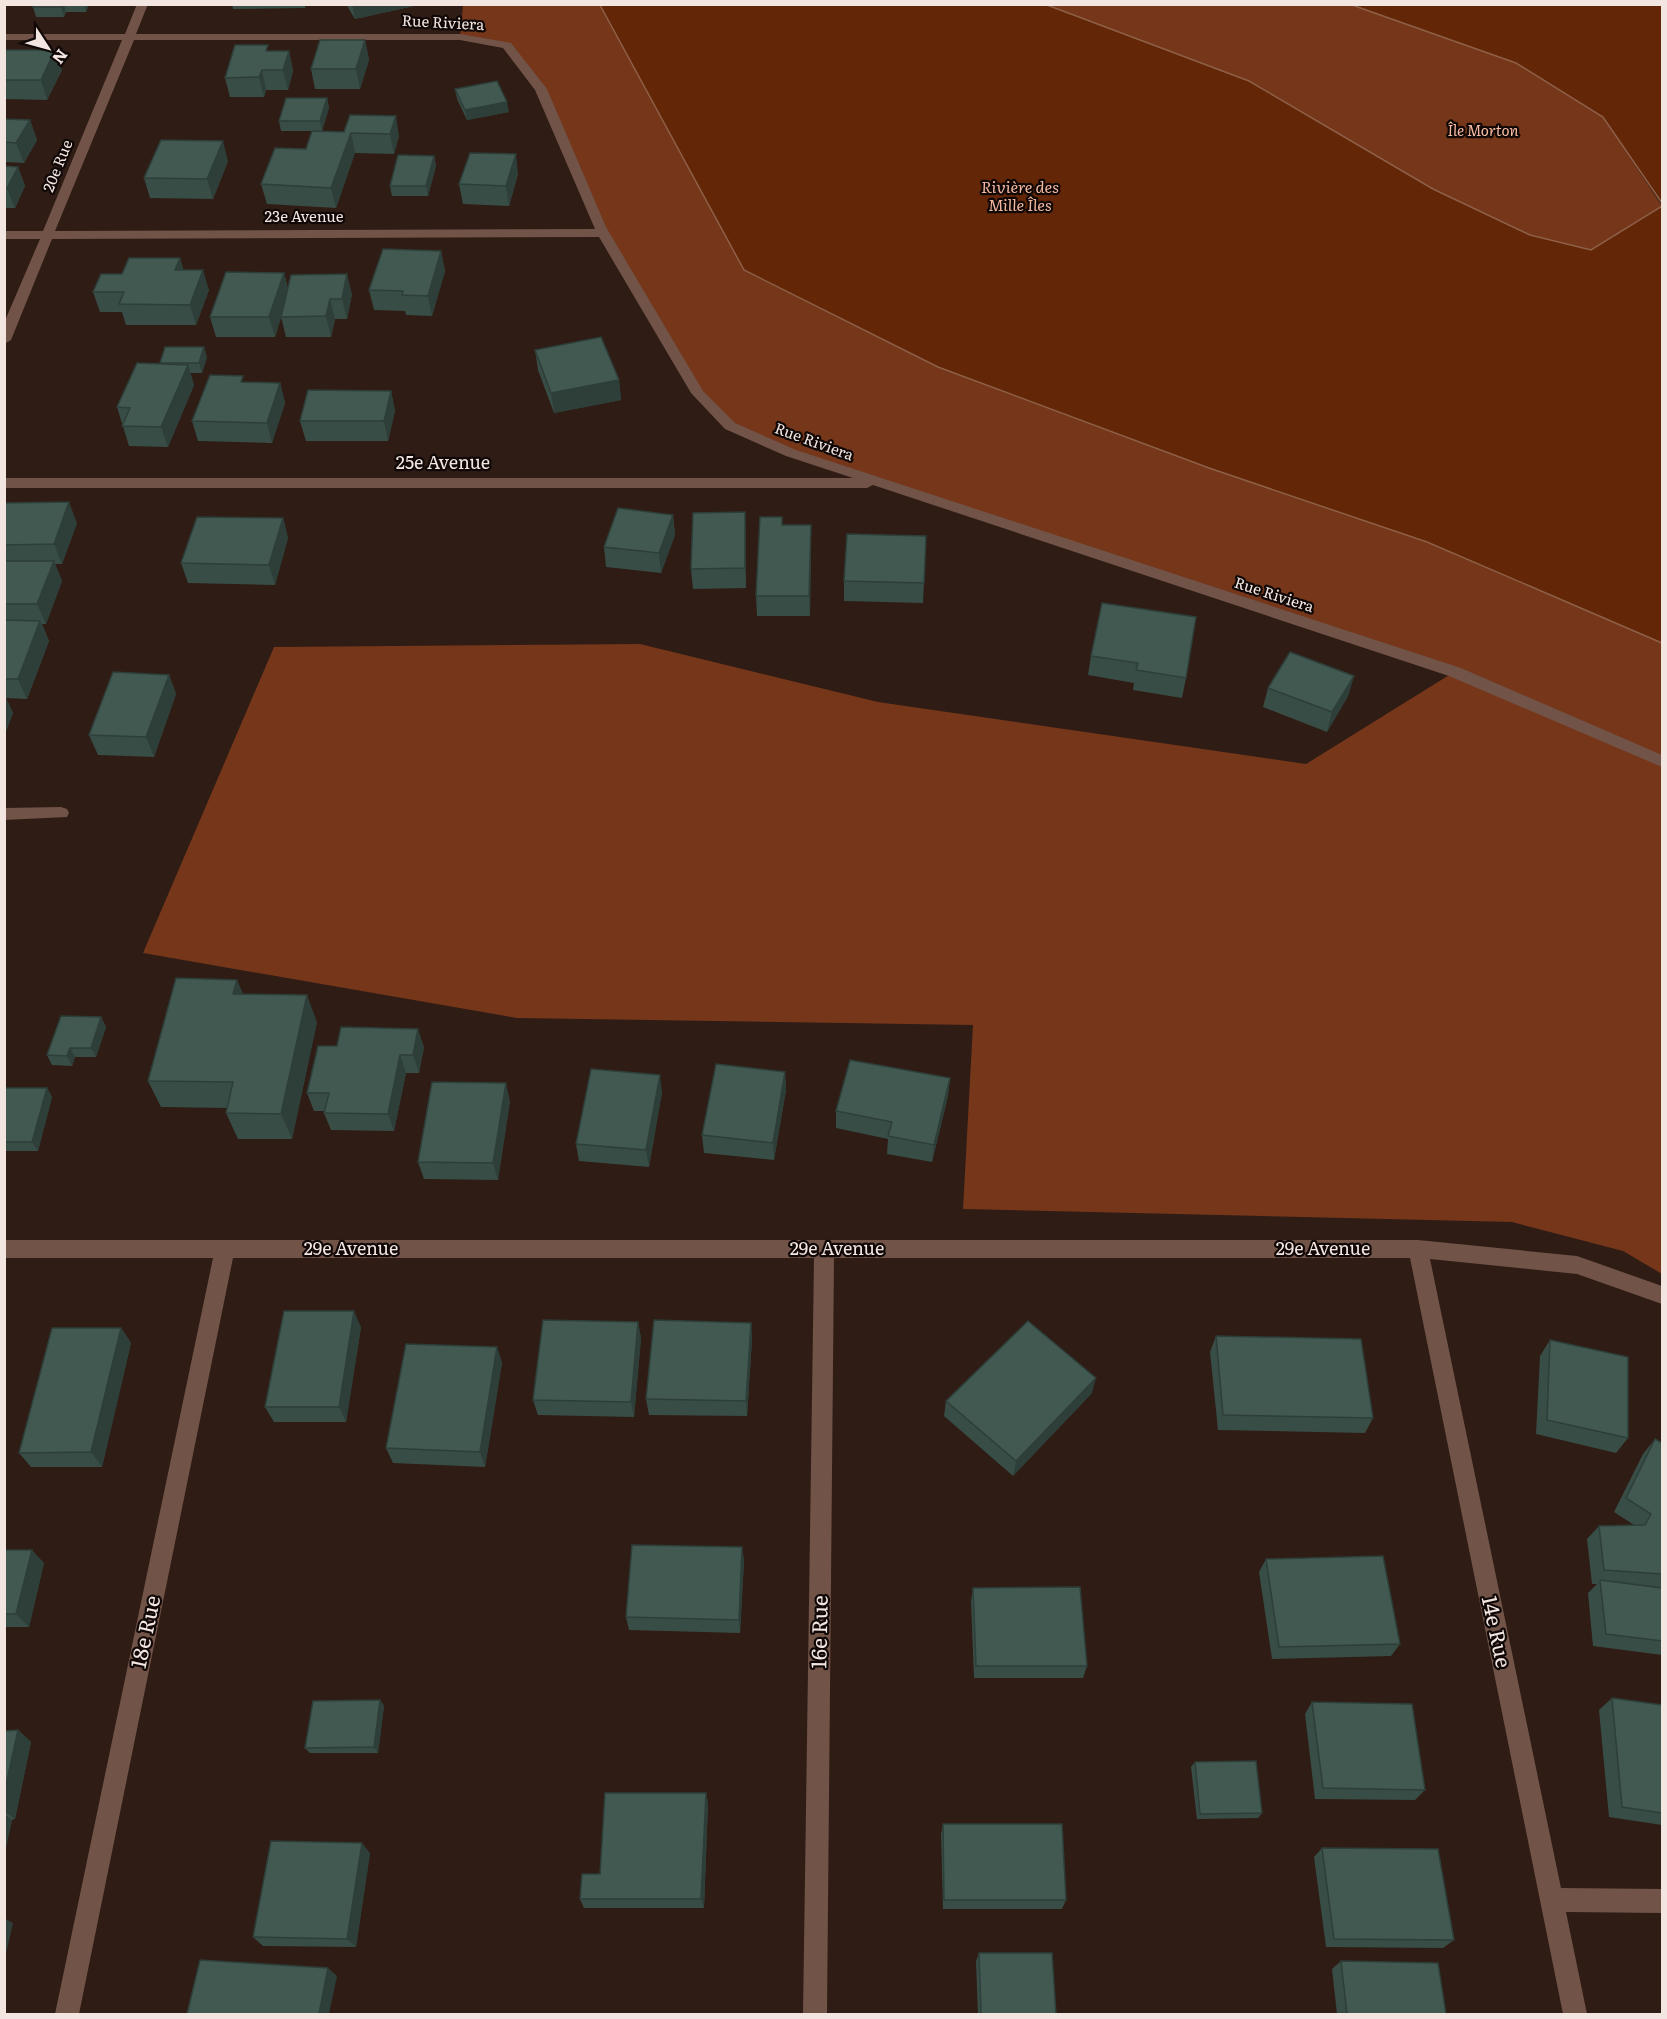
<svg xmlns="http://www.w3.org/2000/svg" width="1667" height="2019" font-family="Literata,serif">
<rect width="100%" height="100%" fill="#2e1c15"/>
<g fill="#75361a">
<path d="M463 5H601L744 270 938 367 1209 468 1427 542 1662 643V1274L1623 1251 1512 1222 963 1209 973 1025 517 1018 143 953 274 647 640 644 878 702 1306 764 1454 672 791 453 730 426 698 393 604 233 541 89 507 45 460 37Z"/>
<path d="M1047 5H1352L1516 63 1603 117 1662 206 1591 250 1530 235Z"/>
</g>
<g fill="#632607" stroke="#8e6048" stroke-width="1.5">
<path d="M600 5H1047L1249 81 1433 189 1530 235 1591 250 1662 206V643L1427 542 1209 468 938 367 744 270Z"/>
<path d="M1352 5H1662V203L1603 117 1516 63Z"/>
</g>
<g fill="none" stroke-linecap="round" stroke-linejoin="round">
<g fill="#715347" fill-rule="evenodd">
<path d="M137 4H148L136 34H460L511 43 547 89 606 227 703 391 735 423 796 450 1461 668 1662 755V767L1449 676 873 485 867 488H4V478H853L786 456 725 429 691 393 599 237 52 239 11 340 4 344V323L40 239H4V231H43L122 40H4V34H125ZM134 40H460L503 48 535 90 595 229 55 231Z"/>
<path d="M61 807 67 809 69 813 67 817 4 820V808Z"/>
<path d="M4 1240H1418L1577 1256 1662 1286V1304L1577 1274 1430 1259 1561 1888 1662 1889V1913L1566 1912 1587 2014H1563L1410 1258H834L827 2014H803L814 1258H233L79 2014H55L213 1258H4Z"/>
</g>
</g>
<g fill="#384d46">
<path d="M34 4H89L86 12H66L64 17H36L33 7Z"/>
<path d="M232 4H306L305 8 233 9Z"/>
<path d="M346 4H414V6L355 19Z"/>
<path d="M365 40 369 60 360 89H315L311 69Z"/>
<path d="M4 50 62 70 47 100 4 99Z"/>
<path d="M270 51H289L293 71 288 90H266L264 97H230L225 78Z"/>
<path d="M455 89 509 112 467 120 457 99Z"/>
<path d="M327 98 329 108 322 131H281L279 121Z"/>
<path d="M350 115 399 136 394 154 355 153 336 208 267 204 261 184 306 149 344 132Z"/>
<path d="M4 119 30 120 37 140 24 163 4 162Z"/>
<path d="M434 156 436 166 428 196H392L390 186Z"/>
<path d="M228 161 213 199 150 198 144 178Z"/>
<path d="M4 166 18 167 25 186 15 208H4Z"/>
<path d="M518 174 509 206 463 204 459 184Z"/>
<path d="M441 251 445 271 432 316 406 315 405 311 374 310 369 290Z"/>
<path d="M180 258 183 270 209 290 196 325H126L122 312H100L93 292 122 274Z"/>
<path d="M284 273 288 288 352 294 347 319H335L331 337H286L281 317 275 337H216L210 317Z"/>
<path d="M535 350 619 380 621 400 554 413 538 370Z"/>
<path d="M207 357 202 373H190L194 385 168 447 129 446 117 407 160 364V363Z"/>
<path d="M280 383 285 403 272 443 198 441 192 421Z"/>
<path d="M391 391 395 411 388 441H306L300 421Z"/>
<path d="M4 503 77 523 62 564H55L62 581 46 624H42L49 641 27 699 6 698 13 713 4 736Z"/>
<path d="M673 515 675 535 661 573 606 567 604 547Z"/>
<path d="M283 518 288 538 275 585 188 583 181 563Z"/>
<path d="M782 525H811L810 616H757L756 596Z"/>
<path d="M746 532V588L693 589 691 569Z"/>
<path d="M844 581 924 583 923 603 844 601Z"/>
<path d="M1102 603 1186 678 1182 698 1133 690 1134 683 1088 675 1091 656Z"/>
<path d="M169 675 176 694 154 757 98 755 89 735Z"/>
<path d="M1354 676 1348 696 1327 732 1263 707 1268 688Z"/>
<path d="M237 980 243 994 317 1022 292 1139H238L226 1113 227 1108 161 1107 148 1081Z"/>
<path d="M101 1017 106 1027 96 1057H75L72 1066 52 1065 47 1055Z"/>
<path d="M318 1046 424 1047 419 1073H406L394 1131 331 1130 324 1113 325 1111H314L307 1093Z"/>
<path d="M785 1072 786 1090 774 1160 704 1153 702 1135Z"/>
<path d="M950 1078 948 1096 932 1162 887 1154 888 1139 836 1128V1111Z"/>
<path d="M4 1088H47L52 1097 38 1151H4Z"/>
<path d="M662 1092 649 1167 579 1161 576 1144Z"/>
<path d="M510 1101 498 1180 424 1179 418 1162Z"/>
<path d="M638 1322 641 1338 634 1417 538 1415 533 1400Z"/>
<path d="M751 1323 752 1339 747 1416 649 1415 646 1399Z"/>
<path d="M361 1327 346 1422H274L265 1407Z"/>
<path d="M121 1328 131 1343 102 1467H31L19 1453Z"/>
<path d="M1216 1336 1373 1418 1365 1433 1218 1430 1210 1352Z"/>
<path d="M1550 1340 1628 1438 1616 1453 1536 1434 1540 1356Z"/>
<path d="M497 1347 502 1363 485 1467 393 1463 386 1448Z"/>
<path d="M1092 1393 1013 1476 944 1416 946 1401Z"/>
<path d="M1655 1439 1662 1443V1588L1655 1587 1662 1588V1655L1593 1646 1588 1593 1597 1584H1592L1587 1539 1599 1526 1634 1525 1614 1512 1643 1454Z"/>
<path d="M742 1547 744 1561 740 1633 629 1630 626 1617Z"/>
<path d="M4 1550 44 1563 29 1627H4Z"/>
<path d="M1266 1559 1400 1644 1391 1656 1272 1659 1259 1572Z"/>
<path d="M973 1588 1087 1666 1083 1678H974L971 1601Z"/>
<path d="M1612 1698 1662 1705V1825L1609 1817 1599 1710Z"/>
<path d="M380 1700 384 1706 378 1753H310L305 1748Z"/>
<path d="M1312 1702 1425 1790 1415 1800 1315 1799 1305 1714Z"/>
<path d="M18 1730 31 1742 15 1819 12 1820 4 1856V1731Z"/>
<path d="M1195 1762 1262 1813 1258 1818 1197 1819 1191 1767Z"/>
<path d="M706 1793 708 1803 704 1908H584L580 1899 600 1874Z"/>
<path d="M943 1824 1066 1900 1062 1909H943L941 1834Z"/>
<path d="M1322 1848 1454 1940 1443 1948 1326 1947 1314 1857Z"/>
<path d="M370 1853 356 1947 263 1946 253 1937Z"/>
<path d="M979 1953 1056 2014H978L976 1961Z"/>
<path d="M1341 1961 1446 2014H1337L1332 1969Z"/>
</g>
<g fill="#2e3e39">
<path d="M62 4H64L66 12 64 17 61 7Z"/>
<path d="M84 4H89L86 12Z"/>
<path d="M352 4H414V6L355 19Z"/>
<path d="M365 40 369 60 360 89 356 69Z"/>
<path d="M55 50 62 70 47 100 41 80Z"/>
<path d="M289 51 293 71 288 90 283 70Z"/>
<path d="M262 70 266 90 264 97 259 77Z"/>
<path d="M327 98 329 108 322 131 320 121Z"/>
<path d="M507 102 509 112 467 120 465 110Z"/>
<path d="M396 116 399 136 394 154 390 134Z"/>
<path d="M30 120 37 140 24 163 16 143Z"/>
<path d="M351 133 355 153 336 208 331 188Z"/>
<path d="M223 141 228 161 213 199 207 179Z"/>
<path d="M516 154 518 174 509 206 506 186Z"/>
<path d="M434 156 436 166 428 196 426 186Z"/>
<path d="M18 167 25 186 15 208 7 188Z"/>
<path d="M441 251 445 271 432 316 428 296Z"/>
<path d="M180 258 186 278 175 270Z"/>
<path d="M203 270 209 290 196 325 190 305Z"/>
<path d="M284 273 289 293 275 337 269 317Z"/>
<path d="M347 274 352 294 347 319 342 299Z"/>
<path d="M330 299 335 319 331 337 326 316Z"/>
<path d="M204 347 207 357 202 373 199 363Z"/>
<path d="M188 365 194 385 168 447 161 427Z"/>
<path d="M619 380 621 400 554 413 551 393Z"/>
<path d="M280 383 285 403 272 443 267 423Z"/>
<path d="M391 391 395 411 388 441 384 421Z"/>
<path d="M69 502 77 523 62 564 54 544Z"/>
<path d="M745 512 746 532V588L745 568Z"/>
<path d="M673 515 675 535 661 573 659 553Z"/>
<path d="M283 518 288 538 275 585 269 565Z"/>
<path d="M811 525V545L810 616 809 596Z"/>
<path d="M54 561 62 581 46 624 37 604Z"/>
<path d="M40 621 49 641 27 699 18 679Z"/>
<path d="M169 675 176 694 154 757 146 737Z"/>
<path d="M1354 676 1348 696 1327 732 1332 712Z"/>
<path d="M4 694 13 713 4 736Z"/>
<path d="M237 980 248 1007 233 994Z"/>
<path d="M307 995 317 1022 292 1139 281 1114Z"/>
<path d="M101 1017 106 1027 96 1057 91 1048Z"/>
<path d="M418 1029 424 1047 419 1073 413 1055Z"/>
<path d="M70 1048 75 1057 72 1066 67 1056Z"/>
<path d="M400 1055 406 1073 394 1131 388 1114Z"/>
<path d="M785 1072 786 1090 774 1160 773 1143Z"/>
<path d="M660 1075 662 1092 649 1167 646 1150Z"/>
<path d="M950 1078 948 1096 932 1162 934 1145Z"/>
<path d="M506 1083 510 1101 498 1180 493 1163Z"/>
<path d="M47 1088 52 1097 38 1151 32 1142Z"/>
<path d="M354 1311 361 1327 346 1422 339 1407Z"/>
<path d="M638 1322 641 1338 634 1417 631 1402Z"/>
<path d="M751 1323 752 1339 747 1416 746 1401Z"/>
<path d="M121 1328 131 1343 102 1467 91 1452Z"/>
<path d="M497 1347 502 1363 485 1467 480 1452Z"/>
<path d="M1096 1378 1092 1393 1013 1476 1016 1461Z"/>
<path d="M742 1547 744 1561 740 1633 739 1620Z"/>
<path d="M32 1550 44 1563 29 1627 16 1614Z"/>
<path d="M380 1700 384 1706 378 1753 374 1747Z"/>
<path d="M18 1730 31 1742 15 1819 4 1811V1794Z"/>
<path d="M706 1793 708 1803 704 1908 701 1899Z"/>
<path d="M4 1814 12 1820 4 1856Z"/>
<path d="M362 1843 370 1853 356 1947 347 1939Z"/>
<path d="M4 1918 13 1923 4 1962Z"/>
<path d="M328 1968 337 1976 329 2014H319Z"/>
</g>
<g fill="#415951" stroke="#2e3e39" stroke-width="1.5">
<path d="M34 4H62L61 7H33Z"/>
<path d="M320 40H365L356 69H311Z"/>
<path d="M235 45H268L266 51H289L283 70H262L259 77 225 78Z"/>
<path d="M4 50H55L41 80H4Z"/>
<path d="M497 81 507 102 465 110 455 89Z"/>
<path d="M286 98H327L320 121H279Z"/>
<path d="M350 115 396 116 390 134 351 133 331 188 261 184 275 148 306 149 312 131 344 132Z"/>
<path d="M4 119 30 120 16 143 4 142Z"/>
<path d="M161 140 223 141 207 179 144 178Z"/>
<path d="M470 153 516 154 506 186 459 184Z"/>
<path d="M398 155 434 156 426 186H390Z"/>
<path d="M4 166 18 167 7 188H4Z"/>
<path d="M383 249 441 251 428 296 402 295 403 291 369 290Z"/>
<path d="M129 258H180L175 270H203L190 305 119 304 124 292H93L101 274H122Z"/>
<path d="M226 272 284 273 269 317H210Z"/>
<path d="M347 274 342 299H330L326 316 281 317 291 275Z"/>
<path d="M601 337 619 380 551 393 535 350Z"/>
<path d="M165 347H204L199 363H160Z"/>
<path d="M137 363 188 365 161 427 122 426 130 408 117 407Z"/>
<path d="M210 375 243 376 241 382 280 383 267 423 192 421Z"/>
<path d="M308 390 391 391 384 421H300Z"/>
<path d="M69 502 54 544 4 545V503Z"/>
<path d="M618 508 673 515 659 553 604 547Z"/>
<path d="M745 512V568L691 569 693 513Z"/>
<path d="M197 517 283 518 269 565 181 563Z"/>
<path d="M760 517H782V525H811L809 596H756Z"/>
<path d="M847 534 926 536 924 583 844 581Z"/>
<path d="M4 561H54L37 604H4Z"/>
<path d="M1102 603 1196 617 1186 678 1136 670 1138 663 1091 656Z"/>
<path d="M4 620 40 621 18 679H4Z"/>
<path d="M1290 652 1354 676 1332 712 1268 688Z"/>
<path d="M113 672 169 675 146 737 89 735Z"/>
<path d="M176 978 237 980 233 994 307 995 281 1114 226 1113 233 1082 148 1081Z"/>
<path d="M61 1016 101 1017 91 1048H70L67 1056 47 1055Z"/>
<path d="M341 1027 418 1029 413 1055H400L388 1114 324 1113 329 1093H307L318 1046H337Z"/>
<path d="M850 1060 950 1078 934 1145 888 1136 892 1122 836 1111Z"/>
<path d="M716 1064 785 1072 773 1143 702 1135Z"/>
<path d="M591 1069 660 1075 646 1150 576 1144Z"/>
<path d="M432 1082 506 1083 493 1163 418 1162Z"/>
<path d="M4 1088H47L32 1142H4Z"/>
<path d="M284 1311H354L339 1407H265Z"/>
<path d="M543 1320 638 1322 631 1402 533 1400Z"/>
<path d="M654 1320 751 1323 746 1401 646 1399Z"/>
<path d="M1028 1321 1096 1378 1016 1461 946 1401Z"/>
<path d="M52 1328H121L91 1452 19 1453Z"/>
<path d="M1216 1336 1361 1339 1373 1418 1223 1415Z"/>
<path d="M1550 1340 1628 1357V1438L1547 1420Z"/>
<path d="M406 1344 497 1347 480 1452 386 1448Z"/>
<path d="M1655 1439 1662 1443V1574L1604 1570 1599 1526 1645 1525 1651 1514 1626 1498Z"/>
<path d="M632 1545 742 1547 739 1620 626 1617Z"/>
<path d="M4 1550H32L16 1614H4Z"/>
<path d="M1383 1556 1400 1644 1279 1647 1266 1559Z"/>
<path d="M1600 1580 1662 1588V1641L1606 1634Z"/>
<path d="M1080 1587 1087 1666H976L973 1588Z"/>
<path d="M1612 1698 1662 1705V1813L1622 1807Z"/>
<path d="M380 1700 374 1747 305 1748 313 1701Z"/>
<path d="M1312 1702 1412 1704 1425 1790 1323 1788Z"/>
<path d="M18 1730 4 1794V1731Z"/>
<path d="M1256 1761 1262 1813 1200 1814 1195 1762Z"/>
<path d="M605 1793H706L701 1899H580L582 1874H600Z"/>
<path d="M943 1824H1062L1066 1900H944Z"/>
<path d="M271 1841 362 1843 347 1939 253 1937Z"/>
<path d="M1322 1848 1438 1849 1454 1940 1334 1939Z"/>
<path d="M979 1953H1052L1056 2014H981Z"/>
<path d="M200 1960 328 1968 319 2014H187Z"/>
<path d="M1341 1961 1438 1963 1446 2014H1347Z"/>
</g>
<g text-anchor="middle" stroke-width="4.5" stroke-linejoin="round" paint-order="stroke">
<g font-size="15" fill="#f3e6e1" stroke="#100806">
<text transform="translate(443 23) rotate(3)" y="5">Rue Riviera</text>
<text transform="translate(58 166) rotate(-68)" y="5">20e Rue</text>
<text x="304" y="222">23e Avenue</text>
<text transform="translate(814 442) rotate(20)" y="5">Rue Riviera</text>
<text transform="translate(1274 595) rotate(18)" y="5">Rue Riviera</text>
</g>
<g font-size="15" font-style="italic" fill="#f8bda5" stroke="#100806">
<text x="1483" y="136">Île Morton</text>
</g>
<g font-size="16" font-style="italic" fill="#f3b8a0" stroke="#100806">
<text x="1020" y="193">Rivière des<tspan x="1020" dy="18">Mille Îles</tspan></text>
</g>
<g font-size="18" fill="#f3e6e1" stroke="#100806">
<text x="443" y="469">25e Avenue</text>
<text x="351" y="1255">29e Avenue</text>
<text x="837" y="1255">29e Avenue</text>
<text x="1323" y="1255">29e Avenue</text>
</g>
<g font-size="21" fill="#f3e6e1" stroke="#100806">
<text transform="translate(146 1632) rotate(-78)" y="7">18e Rue</text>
<text transform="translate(820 1632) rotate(-89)" y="7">16e Rue</text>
<text transform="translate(1496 1632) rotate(78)" y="7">14e Rue</text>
</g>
</g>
<rect width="1667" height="2019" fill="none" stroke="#f3e6e1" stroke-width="12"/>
<g transform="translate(48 48) rotate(126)" stroke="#100806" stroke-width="4.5" paint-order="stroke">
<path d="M0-4.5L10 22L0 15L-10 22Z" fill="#f3e6e1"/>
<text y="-9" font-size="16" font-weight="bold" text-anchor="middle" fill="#f3e6e1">N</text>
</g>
</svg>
